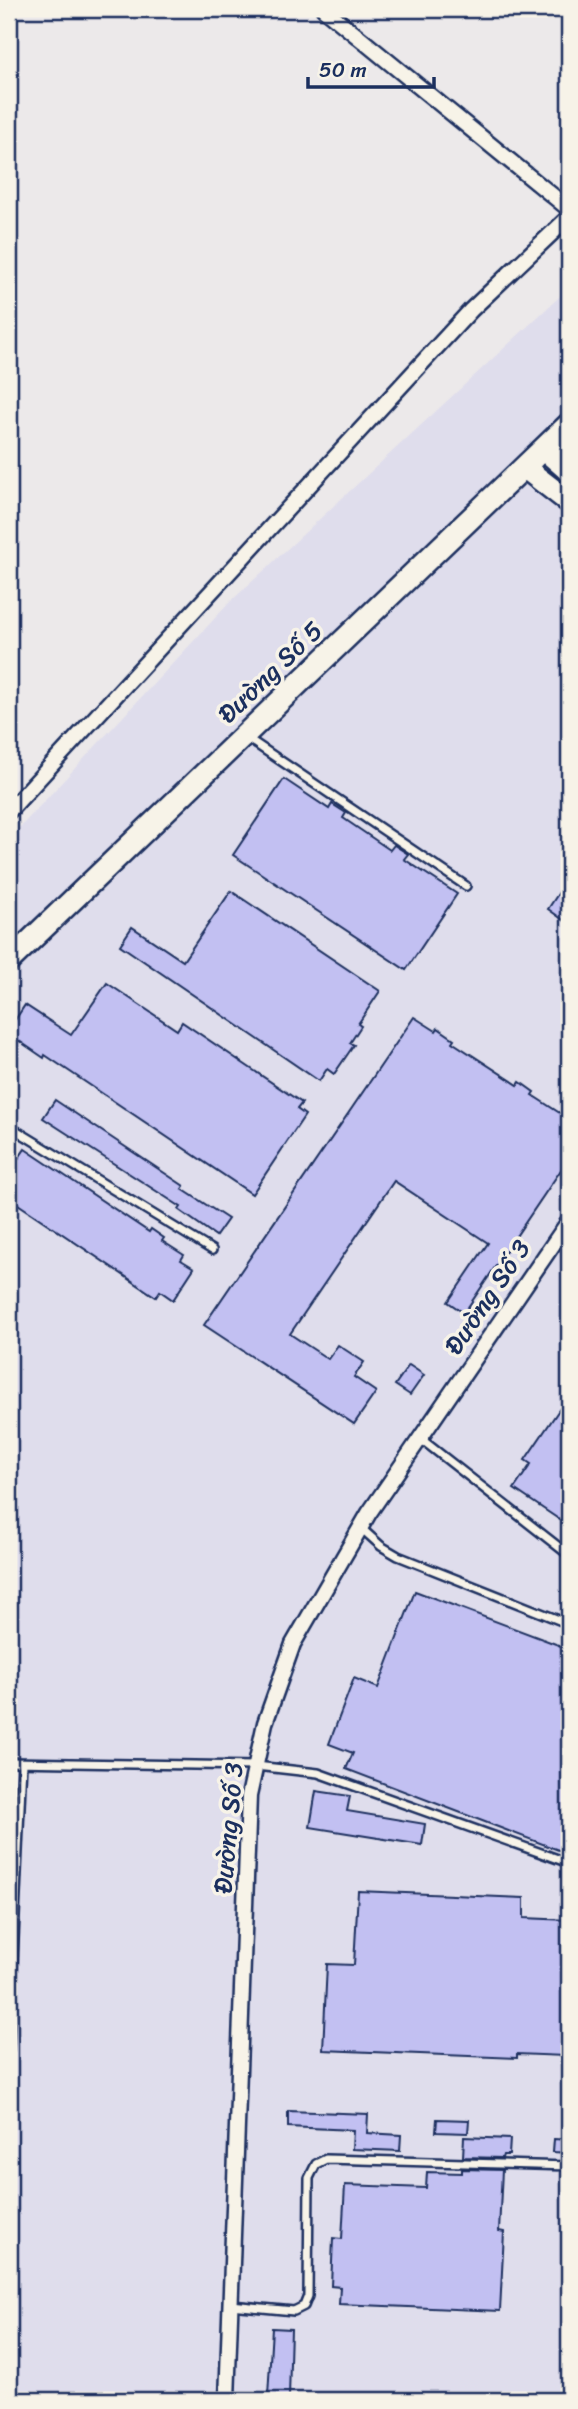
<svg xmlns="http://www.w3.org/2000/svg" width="578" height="2409" font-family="Sriracha,sans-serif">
<rect width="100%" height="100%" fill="#ece9ea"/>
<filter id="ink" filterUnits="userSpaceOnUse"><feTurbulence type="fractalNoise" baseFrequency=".0143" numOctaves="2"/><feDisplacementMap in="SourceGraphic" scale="14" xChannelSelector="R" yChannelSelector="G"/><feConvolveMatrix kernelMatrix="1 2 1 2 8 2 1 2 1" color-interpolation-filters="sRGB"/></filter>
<g filter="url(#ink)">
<path fill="#dfddec" d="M569 288V2400H9V839L230 602Z"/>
<g fill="#c2c0f2" stroke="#1b2f5e" stroke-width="2">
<path d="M284 779 329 809 332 804 346 813 343 818 390 850 394 845 408 854 404 859 457 894 406 970 233 855Z"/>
<path d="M569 877V924L548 909Z"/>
<path d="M231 891 380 991 358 1024 361 1026 350 1043 354 1045 334 1074 327 1069 319 1081 120 945 132 927 183 961Z"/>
<path d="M107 983 177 1030 182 1022 302 1103 297 1109 305 1115 252 1194 45 1055 44 1058 9 1034V1029L25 1005 71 1035Z"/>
<path d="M414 1017 436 1031 438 1028 454 1039 452 1042 518 1085 520 1082 534 1092 532 1095 569 1119V1158L464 1313 448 1302 488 1243 394 1181 290 1334 328 1359 338 1345 364 1362 354 1377 376 1392 354 1424 204 1325Z"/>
<path d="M55 1100 184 1186 182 1189 228 1219 216 1236 179 1210 181 1207 43 1118Z"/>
<path d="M25 1149 149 1232 151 1229 164 1238 162 1241 184 1255 181 1260 194 1268 173 1300 160 1291 156 1297 9 1198V1172Z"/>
<path d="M409 1365 424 1375 410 1395 395 1385Z"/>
<path d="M569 1395V1523L562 1518 560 1520 514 1489 531 1464 525 1460Z"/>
<path d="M415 1591 569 1649V1854L346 1769 353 1753 329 1744 354 1678 378 1688Z"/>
<path d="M316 1791 350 1796 347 1811 425 1824 422 1845 310 1827Z"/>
<path d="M358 1891 524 1898V1918L569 1920 565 2056 517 2054V2058L323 2050 327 1964 354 1965Z"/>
<path d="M288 2111 368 2114 367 2133 401 2135 400 2151 352 2149 353 2130 288 2127Z"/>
<path d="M437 2119 469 2120 468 2133 436 2132Z"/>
<path d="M464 2137 510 2139 509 2155H503L502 2158 463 2157Z"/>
<path d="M554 2139 569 2140V2153L553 2152Z"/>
<path d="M462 2169 502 2170 499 2231 504 2232 500 2311 339 2304 340 2287 331 2286 333 2238 342 2239 345 2185 426 2188 427 2172 462 2173Z"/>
<path d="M272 2328 291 2329 289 2397 268 2396Z"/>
</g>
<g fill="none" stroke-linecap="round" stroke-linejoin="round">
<g stroke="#1b2f5e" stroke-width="12">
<g id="lane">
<path d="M247 738 466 886"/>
<path d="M9 1126 212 1250"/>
<path d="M421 1439 569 1555"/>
<path d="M361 1528 381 1546 398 1556 569 1624"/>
<path d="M9 1762 256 1766 318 1773 569 1863"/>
<path d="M9 2049 22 1763"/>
<path d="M231 2305 294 2311 304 2306 308 2296 309 2178 316 2164 326 2159 569 2166"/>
</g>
</g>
<g stroke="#1b2f5e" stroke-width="19">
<g id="street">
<path d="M324 9 569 209"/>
<path d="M9 811 471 310 569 217"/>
<path d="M227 2400 249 1796 265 1723 293 1644 369 1513 569 1221"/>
</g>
</g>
<g stroke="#1b2f5e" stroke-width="26">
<g id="secondary">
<path d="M545 450 569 471"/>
<path d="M525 468 569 502"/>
<path d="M9 961 569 424"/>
</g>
</g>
<use href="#lane" stroke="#f7f3e8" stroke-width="7"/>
<use href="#street" stroke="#f7f3e8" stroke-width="14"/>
<use href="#secondary" stroke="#f7f3e8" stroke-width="21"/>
</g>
</g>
<g text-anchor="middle" stroke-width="7" stroke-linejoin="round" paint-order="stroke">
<g font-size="26" fill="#1b2f5e" stroke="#f7f3e8">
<text transform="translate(270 672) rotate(-44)" y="9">Đường Số 5</text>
<text transform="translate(487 1297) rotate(-56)" y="9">Đường Số 3</text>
<text transform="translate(228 1828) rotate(-85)" y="9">Đường Số 3</text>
</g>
</g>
<rect width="578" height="2409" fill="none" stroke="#f7f3e8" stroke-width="35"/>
<rect x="18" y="18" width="543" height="2374" fill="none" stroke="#1b2f5e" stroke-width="2.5" filter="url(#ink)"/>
<path d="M308 77v10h126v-10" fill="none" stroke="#1b2f5e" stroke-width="3.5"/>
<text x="319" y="77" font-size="21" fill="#1b2f5e" stroke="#f7f3e8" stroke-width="5" paint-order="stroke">50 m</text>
</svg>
